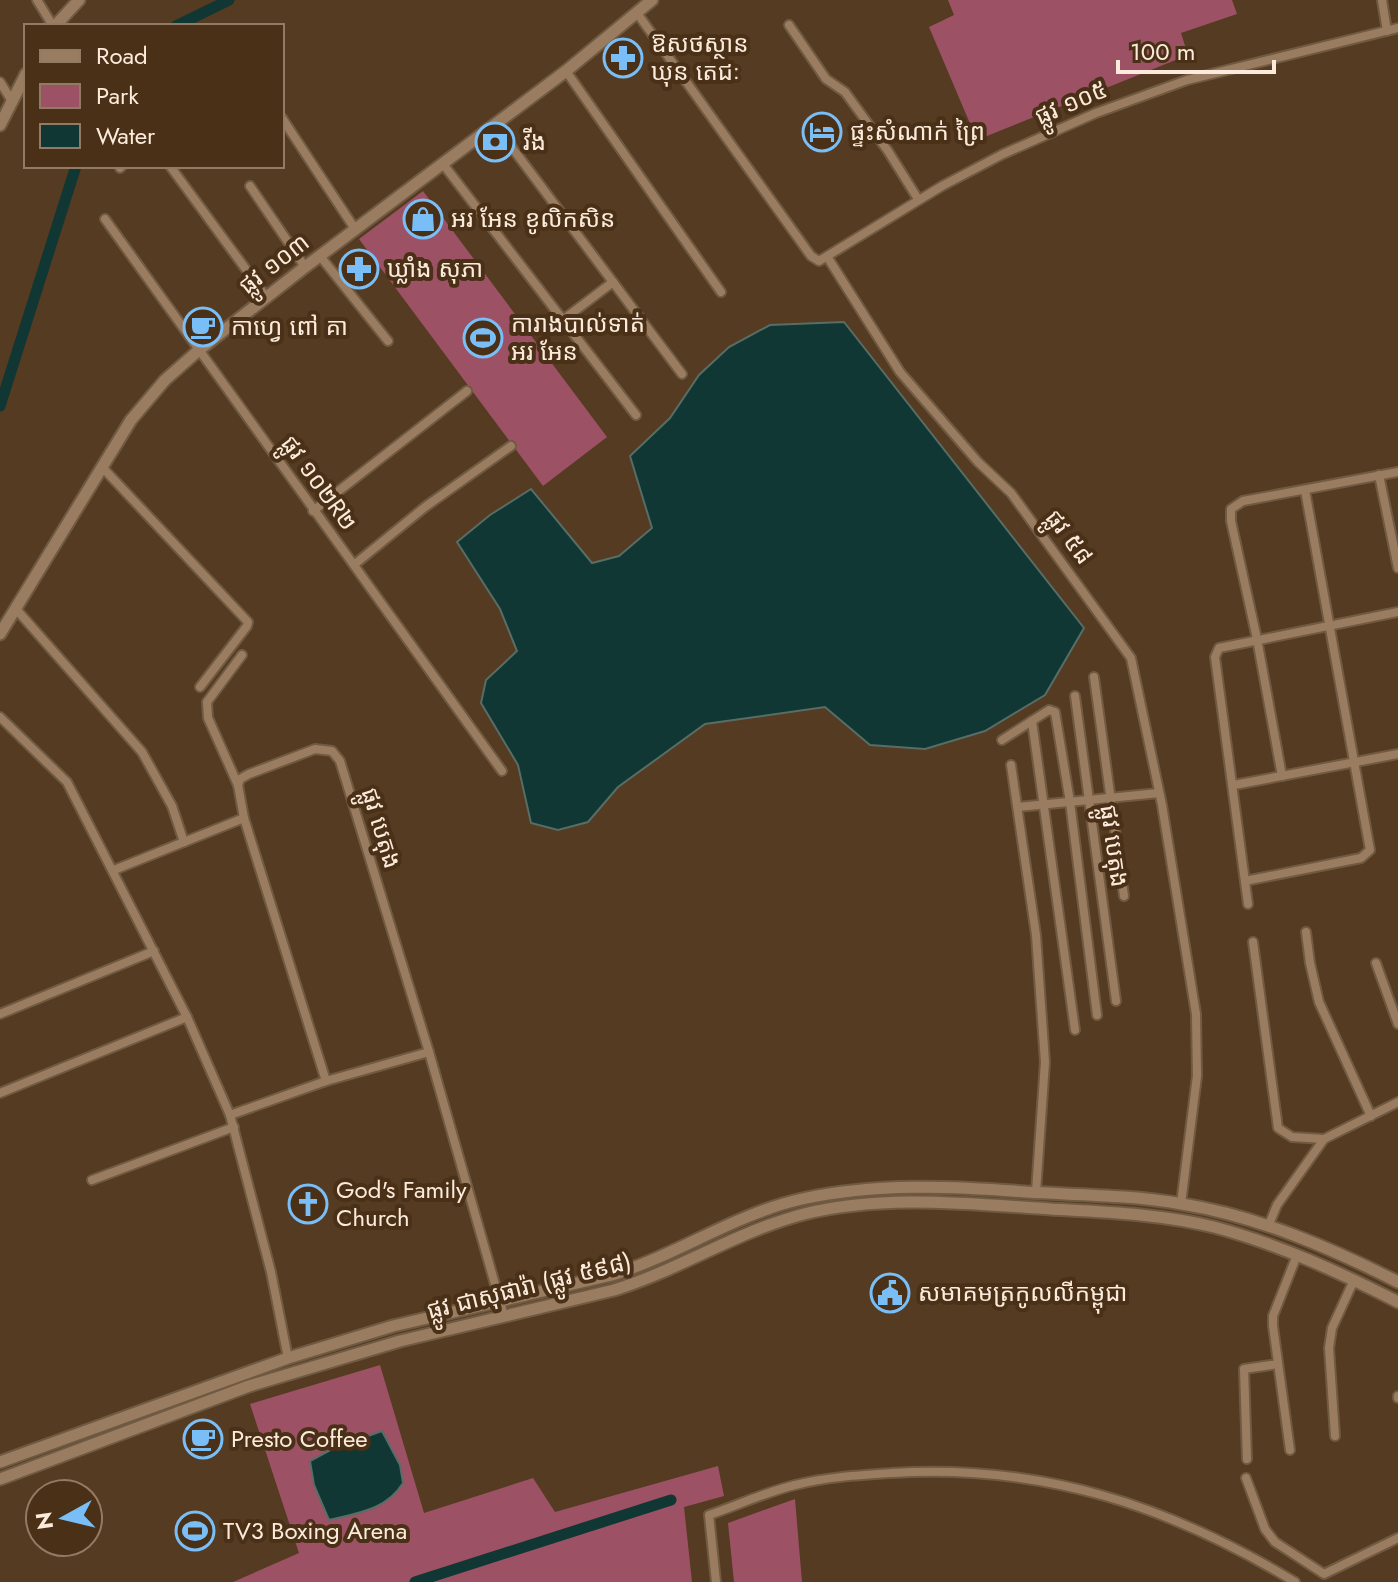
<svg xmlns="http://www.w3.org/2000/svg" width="1398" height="1582" font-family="Jost,'Noto Sans Khmer',sans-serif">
<rect width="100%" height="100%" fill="#543b21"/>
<g fill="#9c5264">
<path d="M948 0H1232L1237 14 1181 33 1188 55 977 140 929 27 954 15Z"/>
<path d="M423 191 607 437 543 486 359 239Z"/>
<path d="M380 1365 424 1513 533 1478 555 1512 718 1466 724 1496 684 1507 692 1582H233L299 1553 250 1404Z"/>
<path d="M795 1499 802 1582H734L728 1523Z"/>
</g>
<g fill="#103733" stroke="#576d66" stroke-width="2">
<path d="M844 322 1084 628 1045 695 985 731 925 749 870 745 825 707 705 724 618 787 588 822 558 830 531 823 518 765 481 703 486 680 517 651 500 609 457 542 490 515 531 489 592 563 619 556 652 528 630 456 670 418 699 375 729 347 770 325Z"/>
<path d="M382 1431 400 1465 403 1483C386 1510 358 1513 329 1520L314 1485 310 1461 334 1448Z"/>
</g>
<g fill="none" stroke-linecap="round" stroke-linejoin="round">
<g stroke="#103733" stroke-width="11">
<path d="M176 26 229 0"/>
<path d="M0 406 76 166"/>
<path d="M415 1582 671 1500"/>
</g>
<g stroke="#705a42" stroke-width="12">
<g id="street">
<path d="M37 0 53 26"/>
<path d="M1382 0 1387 31"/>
<path d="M637 13 811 256 819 261 942 186 1003 154 1096 113 1187 80 1398 28"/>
<path d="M789 25 826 79 845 92 888 151 918 199"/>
<path d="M566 71 721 292"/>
<path d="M0 82 12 101"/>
<path d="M282 118 355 229"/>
<path d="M495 125 682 374"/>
<path d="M443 164 636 415"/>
<path d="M170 166 267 298"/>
<path d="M120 168 122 166"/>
<path d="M250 186 305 267"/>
<path d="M105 219 502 771"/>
<path d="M320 256 388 341"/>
<path d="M828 258 900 372 978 462 1011 493 1131 658 1162 805 1196 1014 1197 1076 1181 1204"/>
<path d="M564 319 613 282"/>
<path d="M102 467 248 622 247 626 200 687"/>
<path d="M1379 475 1398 568"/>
<path d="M313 511 467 391"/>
<path d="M355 564 425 507 511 446"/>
<path d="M16 609 142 752 172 806 184 842"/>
<path d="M242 655 207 702 208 718 238 785 244 818 326 1081"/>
<path d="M1094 677 1124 896"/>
<path d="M1075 696 1116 1001"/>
<path d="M0 717 67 782 187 1017 230 1115 271 1272 288 1358"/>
<path d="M1032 721 1075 1030"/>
<path d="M1002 740 1049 710 1055 712 1070 802 1097 1015"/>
<path d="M1011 765 1036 935 1045 1062 1036 1192"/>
<path d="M1282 776 1257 639 1231 521V509L1243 501 1398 472"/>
<path d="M238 785 240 779 249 774 315 749 332 751 340 761 429 1052 504 1316"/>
<path d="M1234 785 1398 754"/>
<path d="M1018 807 1159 793"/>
<path d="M114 870 244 818"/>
<path d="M1245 881 1361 858 1370 850 1305 490"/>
<path d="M1248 904 1215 657 1219 648 1398 612"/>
<path d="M1306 932 1310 963 1319 1002 1371 1116"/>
<path d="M1253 942 1278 1128 1292 1137 1324 1139"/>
<path d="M1376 963 1398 1024"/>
<path d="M0 1014 154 951"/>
<path d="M0 1093 187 1017"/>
<path d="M230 1115 326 1081 429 1052"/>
<path d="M92 1180 234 1127"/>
<path d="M1268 1227 1277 1205 1324 1139 1398 1102"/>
<path d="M1398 1396V1398"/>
<path d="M1335 1436 1329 1348 1332 1328 1354 1280"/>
<path d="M1290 1450 1273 1326V1316L1297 1255"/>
<path d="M1247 1459 1244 1369 1278 1364"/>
<path d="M1246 1478 1265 1529 1275 1542 1324 1574 1398 1538"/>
<path d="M716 1582 709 1515C738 1505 766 1492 795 1485 826 1477 860 1475 892 1473 1042 1464 1168 1505 1295 1582"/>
</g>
</g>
<g stroke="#705a42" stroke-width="15">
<g id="secondary">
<path d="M55 26 79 0"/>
<path d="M0 125 26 74"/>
<path d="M0 634 131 420 165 380 199 350 305 267 566 71 652 0"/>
<path d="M0 1462 288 1358 393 1326 612 1275C677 1255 735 1214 802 1199 875 1183 952 1186 1026 1192 1077 1195 1131 1195 1182 1204 1257 1216 1331 1248 1398 1282"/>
<path d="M0 1479 249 1386 400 1341 614 1290C679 1270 738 1231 804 1214 884 1194 971 1204 1051 1209 1105 1212 1161 1214 1214 1227 1278 1244 1339 1272 1398 1302"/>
</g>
</g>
<use href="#street" stroke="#9a7d61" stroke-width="8"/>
<use href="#secondary" stroke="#9a7d61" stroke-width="11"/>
</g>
<defs>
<g id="pharmacy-ring" transform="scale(2)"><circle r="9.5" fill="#493016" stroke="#7abef8" stroke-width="1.5"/><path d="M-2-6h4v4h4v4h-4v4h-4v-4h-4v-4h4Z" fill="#7abef8"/></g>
<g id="hotel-ring" transform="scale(2)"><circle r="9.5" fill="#493016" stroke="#7abef8" stroke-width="1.5"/><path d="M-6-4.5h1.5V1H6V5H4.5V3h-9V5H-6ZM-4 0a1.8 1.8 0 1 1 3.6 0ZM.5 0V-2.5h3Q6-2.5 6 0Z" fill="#7abef8"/></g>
<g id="bank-ring" transform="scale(2)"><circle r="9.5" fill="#493016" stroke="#7abef8" stroke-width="1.5"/><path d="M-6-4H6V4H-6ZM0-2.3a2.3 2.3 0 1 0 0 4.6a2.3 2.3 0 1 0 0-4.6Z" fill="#7abef8"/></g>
<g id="shop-ring" transform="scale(2)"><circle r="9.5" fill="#493016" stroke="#7abef8" stroke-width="1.5"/><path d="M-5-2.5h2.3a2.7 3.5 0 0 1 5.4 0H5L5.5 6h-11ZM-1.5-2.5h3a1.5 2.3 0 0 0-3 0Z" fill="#7abef8"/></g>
<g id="cafe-ring" transform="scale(2)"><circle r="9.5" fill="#493016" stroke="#7abef8" stroke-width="1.5"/><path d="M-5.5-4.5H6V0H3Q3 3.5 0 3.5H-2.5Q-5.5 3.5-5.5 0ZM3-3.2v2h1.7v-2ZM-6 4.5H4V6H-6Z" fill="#7abef8"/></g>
<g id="stadium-ring" transform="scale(2)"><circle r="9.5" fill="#493016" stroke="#7abef8" stroke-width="1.5"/><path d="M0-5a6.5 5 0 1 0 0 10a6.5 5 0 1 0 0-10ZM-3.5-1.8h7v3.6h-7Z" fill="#7abef8"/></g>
<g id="church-ring" transform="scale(2)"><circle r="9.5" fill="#493016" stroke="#7abef8" stroke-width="1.5"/><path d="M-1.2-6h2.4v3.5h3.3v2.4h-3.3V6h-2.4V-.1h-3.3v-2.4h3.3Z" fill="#7abef8"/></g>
<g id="civic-ring" transform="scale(2)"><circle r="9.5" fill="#493016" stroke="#7abef8" stroke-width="1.5"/><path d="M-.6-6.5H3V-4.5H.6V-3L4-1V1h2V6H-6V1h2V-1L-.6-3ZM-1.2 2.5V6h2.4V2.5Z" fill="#7abef8"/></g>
</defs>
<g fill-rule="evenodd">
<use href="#pharmacy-ring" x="623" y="58"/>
<use href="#hotel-ring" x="822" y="132"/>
<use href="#bank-ring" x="495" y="142"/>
<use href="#shop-ring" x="423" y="219"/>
<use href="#pharmacy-ring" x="359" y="269"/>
<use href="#cafe-ring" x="203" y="327"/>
<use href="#stadium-ring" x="483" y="338"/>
<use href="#church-ring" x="308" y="1204"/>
<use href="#civic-ring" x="890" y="1293"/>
<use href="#cafe-ring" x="203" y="1439"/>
<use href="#stadium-ring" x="195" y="1531"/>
</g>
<g text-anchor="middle" stroke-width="8" stroke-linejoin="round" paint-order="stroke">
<g font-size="24" fill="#fcebdc" stroke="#493016" text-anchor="start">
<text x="651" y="52">ឱសថស្ថាន<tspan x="651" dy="28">ឃុន តេជៈ</tspan></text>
<text x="850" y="140">ផ្ទះសំណាក់ ព្រៃ</text>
<text x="523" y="150">វីង</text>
<text x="451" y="227">អរ អែន ខូលិកសិន</text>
<text x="387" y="277">ឃ្លាំង សុភា</text>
<text x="511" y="332">ការាងបាល់ទាត់<tspan x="511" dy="28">អរ អែន</tspan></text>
<text x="231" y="335">កាហ្វេ ពៅ គា</text>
<text x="336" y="1198">God's Family<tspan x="336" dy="28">Church</tspan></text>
<text x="918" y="1301">សមាគមត្រកូលលីកម្ពុជា</text>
<text x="231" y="1447">Presto Coffee</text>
<text x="223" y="1539">TV3 Boxing Arena</text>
</g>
<g font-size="24" fill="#fcebdc" stroke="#493016">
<text transform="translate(1071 103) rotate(-23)" y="8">ផ្លូវ ១០៥</text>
<text transform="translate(274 264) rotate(-38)" y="8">ផ្លូវ ១០៣</text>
<text transform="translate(319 483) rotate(54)" y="8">ផ្លូវ ១០២R២</text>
<text transform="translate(1069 537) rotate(53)" y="8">ផ្លូវ ៥៨</text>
<text transform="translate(381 828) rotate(73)" y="8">ផ្លូវ បេតុង</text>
<text transform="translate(1114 846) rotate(82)" y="8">ផ្លូវ បេតុង</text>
<text transform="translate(529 1286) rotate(-14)" y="8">ផ្លូវ ជាសុផារ៉ា (ផ្លូវ ៥៩៨)</text>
</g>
</g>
<rect x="24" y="24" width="260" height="144" fill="#493016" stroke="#917b65" stroke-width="2"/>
<rect x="40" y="50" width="40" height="12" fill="#9a7d61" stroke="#917b65" stroke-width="2"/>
<text x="96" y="64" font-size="24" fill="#fcebdc">Road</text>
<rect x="40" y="84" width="40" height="24" fill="#9c5264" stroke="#917b65" stroke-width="2"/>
<text x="96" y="104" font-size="24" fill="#fcebdc">Park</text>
<rect x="40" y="124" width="40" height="24" fill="#103733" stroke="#917b65" stroke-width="2"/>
<text x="96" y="144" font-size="24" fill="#fcebdc">Water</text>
<g transform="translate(64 1518) rotate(262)"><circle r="38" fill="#493016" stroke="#917b65" stroke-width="2"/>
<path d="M0-6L14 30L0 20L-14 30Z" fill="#7abef8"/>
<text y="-12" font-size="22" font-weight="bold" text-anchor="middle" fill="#fcebdc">N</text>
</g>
<path d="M1118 60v12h156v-12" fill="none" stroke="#fcebdc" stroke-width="4"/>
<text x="1130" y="60" font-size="24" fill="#fcebdc" stroke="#493016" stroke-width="6" paint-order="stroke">100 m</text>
</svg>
